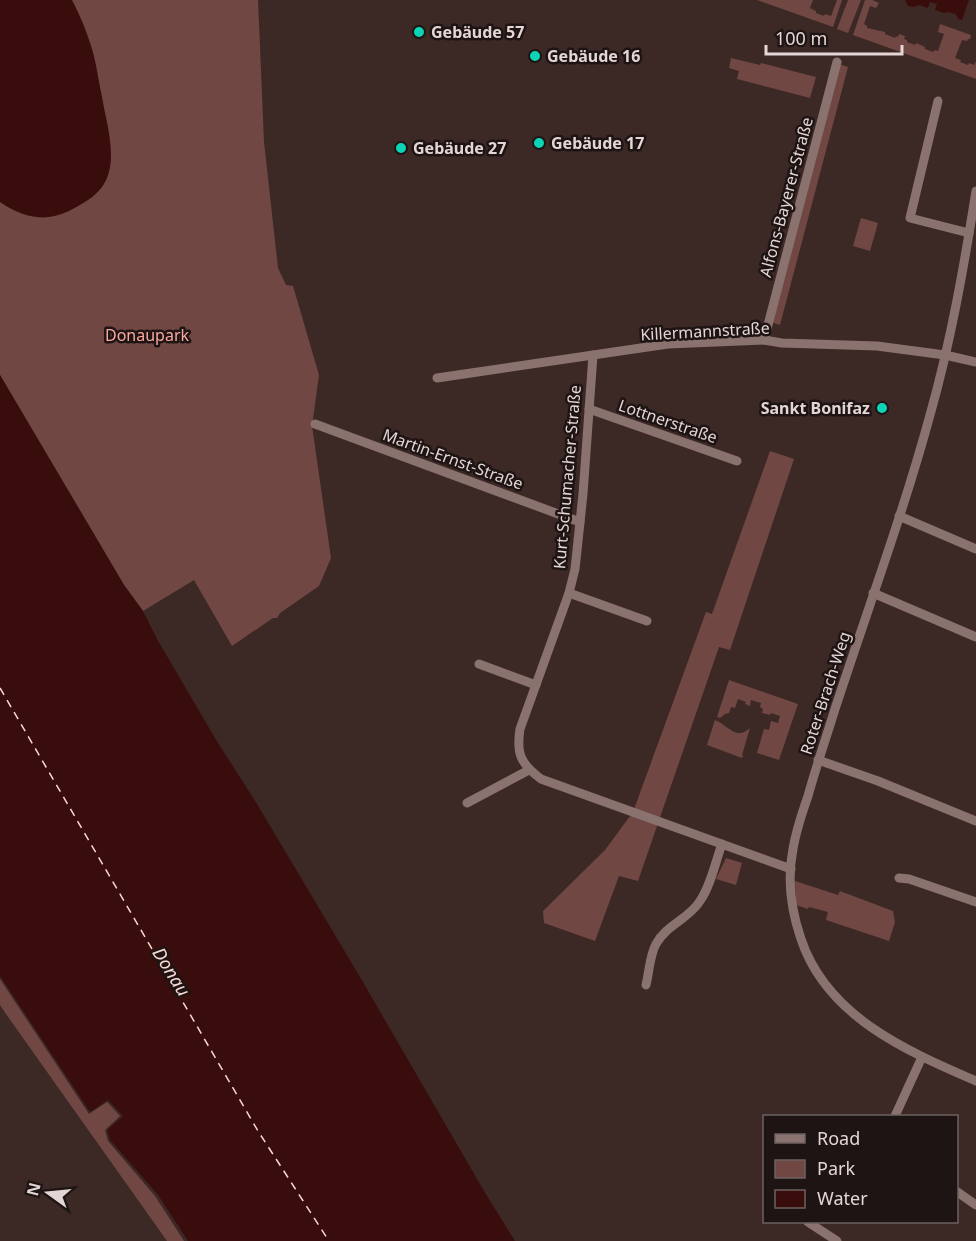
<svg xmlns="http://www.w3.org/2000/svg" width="976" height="1241" font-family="'Noto Sans',sans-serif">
<rect width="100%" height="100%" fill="#3c2926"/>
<g fill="#714743">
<path d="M0 0H258L264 142 278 268 286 285 293 286 319 375 312 426 331 558 319 586 280 613 277 618H273L232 646 194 580 143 611 124 585 0 375Z"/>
<path d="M757 0H813L810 8 816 11V13L824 16 825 14 831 16 837 0H842L833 27Z"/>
<path d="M848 0H861L848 33 837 29Z"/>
<path d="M865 0H872L879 3 876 8 870 6 864 24 867 26V28L885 32V34L895 38 896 36 898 37 899 34 905 36 904 39 907 40V42L915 45 916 43 925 47V49L933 52 935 50 938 51 944 34 938 32 940 24 971 35 970 39H968L967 41 962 40 955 58 961 60 960 62 968 65 969 63 974 65 976 61V79L853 35Z"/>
<path d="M731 58 760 65 761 63 816 77 810 98 737 79 739 71 729 68Z"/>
<path d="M839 64 848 67 780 325 771 322Z"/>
<path d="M861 218 878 223 870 251 853 246Z"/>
<path d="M770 451 794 459 730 650 719 647 638 881 619 876 595 941 544 923 543 911 605 850 633 812 706 612 712 614Z"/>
<path d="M729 680 798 704 779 760 757 753 764 729 769 730 771 721 778 723 780 716 771 713 770 715 762 713 763 709 760 707 761 703 751 700 750 706 745 704 746 702 738 699 735 708 731 707 729 713 725 714 720 718 717 717Z"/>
<path d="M715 720C729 726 736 741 750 728L742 755 743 756 742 758 707 745Z"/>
<path d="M726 858 742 863 736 885 716 879Z"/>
<path d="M795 881 838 895 840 891 893 911 895 922 889 941 826 920 828 912 809 907 808 909 796 905Z"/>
<path d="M0 979 89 1114 107 1102 120 1116 105 1130 108 1141 155 1196 184 1241H167L6 1014 0 1005Z"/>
</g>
<g fill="#390d0b">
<path d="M0 0H72C81 17 89 37 94 56 97 69 99 83 102 97 106 121 117 155 107 178 100 195 84 203 69 211 44 223 22 217 0 202Z"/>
<path d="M905 0H969L962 20 958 19 956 14 947 12 944 13 935 10 937 4 930 2 928 8 919 5 914 7 908 6Z"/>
<path d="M0 375 124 585 143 611 157 639 215 738 257 804 360 977 484 1191 515 1241H188L158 1195 110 1140 107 1130 123 1116 108 1100 90 1112 0 976Z"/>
</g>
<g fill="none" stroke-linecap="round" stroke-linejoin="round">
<path stroke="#fbd8d3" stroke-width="1.5" stroke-dasharray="8 6" stroke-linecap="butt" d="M0 688 258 1131 329 1241"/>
<g stroke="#8a726f" stroke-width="9">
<path d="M938 101 910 218 969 233"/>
<path d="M976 191C964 266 951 341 930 415 903 514 867 611 835 709 826 738 816 767 808 796 802 813 796 831 793 849 787 879 791 910 801 939 827 1017 907 1051 976 1081"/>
<path d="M764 340 837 62"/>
<path d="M593 355 583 494 575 569 569 593 520 729C516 754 521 764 541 779L791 869"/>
<path d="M437 378 668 344 764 340 782 343 877 346 945 355 976 362"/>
<path d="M589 409 737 461"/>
<path d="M315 424 580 522"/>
<path d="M899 516 976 549"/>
<path d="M569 593 647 621"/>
<path d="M873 593 976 637"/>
<path d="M479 664 536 685"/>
<path d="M818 760 878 781 976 821"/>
<path d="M467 803 529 770"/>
<path d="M899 878 909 879 976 902"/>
<path d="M646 985C649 973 650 954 656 944 666 925 689 919 700 901 711 885 715 863 722 844"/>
<path d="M895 1116 922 1057"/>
<path d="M956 1191 976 1205"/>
<path d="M808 1222 837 1241"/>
</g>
</g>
<g fill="#0cd5b5" stroke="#1d1413" stroke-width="2">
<circle cx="419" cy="32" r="6"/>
<circle cx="535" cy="56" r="6"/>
<circle cx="539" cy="143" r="6"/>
<circle cx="401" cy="148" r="6"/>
<circle cx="882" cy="408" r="6"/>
</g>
<g text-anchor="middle" stroke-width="5" stroke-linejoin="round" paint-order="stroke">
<g font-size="16" font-weight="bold" fill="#e4d6d4" stroke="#1d1413" text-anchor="start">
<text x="431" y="38">Gebäude 57</text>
<text x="547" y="62">Gebäude 16</text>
<text x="551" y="149">Gebäude 17</text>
<text x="413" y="154">Gebäude 27</text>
<text x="870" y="414" text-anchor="end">Sankt Bonifaz</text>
</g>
<g font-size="16" fill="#e4d6d4" stroke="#1d1413">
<text transform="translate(786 197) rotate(-75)" y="6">Alfons-Bayerer-Straße</text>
<text transform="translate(705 331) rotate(-3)" y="6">Killermannstraße</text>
<text transform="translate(668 421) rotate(19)" y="6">Lottnerstraße</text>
<text transform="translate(453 459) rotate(20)" y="6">Martin-Ernst-Straße</text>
<text transform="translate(567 477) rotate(-85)" y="6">Kurt-Schumacher-Straße</text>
<text transform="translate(825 693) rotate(-72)" y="6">Roter-Brach-Weg</text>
</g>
<g font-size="16" fill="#fba89e" stroke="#1d1413">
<text x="147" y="341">Donaupark</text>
</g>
<g font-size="18" font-style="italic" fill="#fbd8d3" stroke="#1d1413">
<text transform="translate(171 972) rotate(58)" y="6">Donau</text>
</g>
</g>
<rect x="763" y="1115" width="195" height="108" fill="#1d1413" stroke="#6d6260" stroke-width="1.5"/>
<rect x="775" y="1134" width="30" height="9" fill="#8a726f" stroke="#6d6260" stroke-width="1.5"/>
<text x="817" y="1145" font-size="18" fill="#e4d6d4">Road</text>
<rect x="775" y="1160" width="30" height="18" fill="#714743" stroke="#6d6260" stroke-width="1.5"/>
<text x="817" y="1175" font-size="18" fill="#e4d6d4">Park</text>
<rect x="775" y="1190" width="30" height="18" fill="#390d0b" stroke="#6d6260" stroke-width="1.5"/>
<text x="817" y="1205" font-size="18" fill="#e4d6d4">Water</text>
<g transform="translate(48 1193) rotate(285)" stroke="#1d1413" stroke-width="4.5" paint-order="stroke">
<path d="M0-4.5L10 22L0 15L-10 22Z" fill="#e4d6d4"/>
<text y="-9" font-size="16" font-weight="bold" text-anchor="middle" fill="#e4d6d4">N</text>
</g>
<path d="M766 45v9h136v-9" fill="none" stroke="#e4d6d4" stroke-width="3"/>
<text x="775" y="45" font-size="18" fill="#e4d6d4" stroke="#1d1413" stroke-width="4.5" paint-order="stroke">100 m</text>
</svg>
